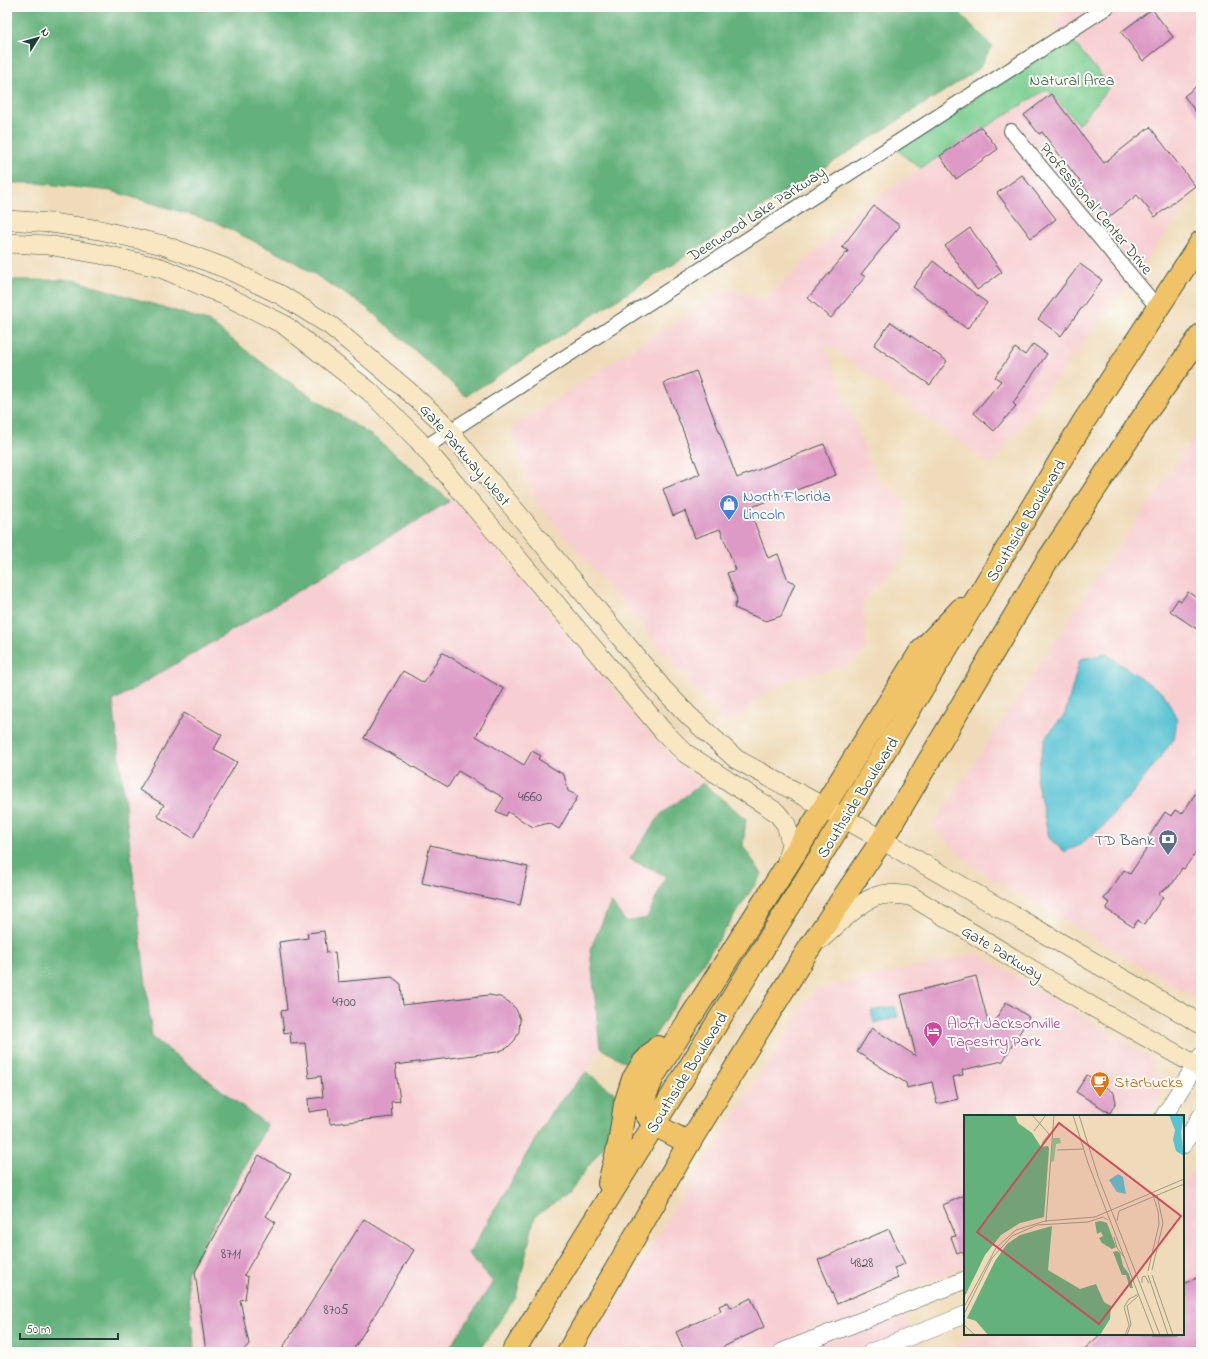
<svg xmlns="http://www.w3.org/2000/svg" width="1208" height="1359" font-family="'Indie Flower',sans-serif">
<rect width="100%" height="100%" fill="#fdfcf7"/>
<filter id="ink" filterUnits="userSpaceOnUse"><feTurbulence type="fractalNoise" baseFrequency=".025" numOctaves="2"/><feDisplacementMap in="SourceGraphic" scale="8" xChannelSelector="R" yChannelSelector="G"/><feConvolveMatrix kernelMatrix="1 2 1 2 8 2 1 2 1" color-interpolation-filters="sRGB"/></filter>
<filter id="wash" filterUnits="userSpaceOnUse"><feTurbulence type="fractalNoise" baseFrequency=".012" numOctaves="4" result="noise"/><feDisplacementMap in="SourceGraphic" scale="16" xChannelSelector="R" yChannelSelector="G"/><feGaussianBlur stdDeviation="0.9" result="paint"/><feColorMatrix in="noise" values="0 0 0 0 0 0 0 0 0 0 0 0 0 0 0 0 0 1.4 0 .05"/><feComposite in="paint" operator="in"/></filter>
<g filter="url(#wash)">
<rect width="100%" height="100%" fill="#efdbb9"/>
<g fill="#f7cfd2">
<path d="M1074 7H1201V186L1162 239 991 465 824 342 876 478 905 501 906 554 863 600 866 650 845 667 792 678 760 697 730 725 712 708 537 503 511 433 513 427 725 289 766 299 862 206 1047 89 1080 124 1072 40 1050 23Z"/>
<path d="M1201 428V1001L972 866 932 826 1097 578Z"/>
<path d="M450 501H456L640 722 689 773 703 783 661 814 630 859 666 876 647 918 626 922 611 903 590 950 600 1048 586 1072 551 1112 493 1282 447 1352H188L194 1348 187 1273 267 1125 152 1037 113 701Z"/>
<path d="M978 953 1149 1057 1159 1076 1160 1101 1149 1116H965V1266L896 1295 922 1352H584L814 990Z"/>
<path d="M1201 1157V1352H943L980 1334H1183V1182Z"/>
</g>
<path fill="#7bce91" stroke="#4d8662" d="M1072 40 1110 86 1079 125 1047 89 921 168 908 159 896 149 1022 69Z"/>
<g fill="#64b17b" stroke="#427758">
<path d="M7 7H954L992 46 979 69 466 396 367 308 294 261 215 222 111 191 36 183H7Z"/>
<path d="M7 280H74L208 321 273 371 378 440 450 501 113 701 152 1037 267 1125 187 1273 194 1348 188 1352H7Z"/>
<path d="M703 783 746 819 743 846 762 874 634 1067 600 1048 590 950 611 902 626 922 647 918 666 876 630 859 661 814Z"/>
<path d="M586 1072 616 1094V1129L568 1194 535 1216 516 1297 478 1352H447L493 1282 469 1254 551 1112Z"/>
</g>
<g fill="#58c3d3" stroke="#3c8084">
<path d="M1106 654 1164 694 1177 719 1174 739 1135 790 1102 827 1078 846 1064 852 1049 838 1036 778 1045 738 1065 714 1080 659Z"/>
<path d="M895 1006 898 1017 874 1023 871 1011Z"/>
</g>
<g id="blocks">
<g fill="#dd9ac6">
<path d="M1152 9 1173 37 1143 61 1121 32Z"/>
<path d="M1201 83V119L1184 96Z"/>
<path d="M1051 94 1104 163 1150 127 1195 186 1155 217 1137 195 1108 218 1042 132 1039 134 1024 115Z"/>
<path d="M981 127 998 149 956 179 940 156Z"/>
<path d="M1022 175 1056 219 1031 238 997 193Z"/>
<path d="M874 206 900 226 861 274 865 277 831 318 808 298 848 251 842 247Z"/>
<path d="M970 228 1002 272 977 290 945 246Z"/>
<path d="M933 261 987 303 967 329 913 287Z"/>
<path d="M1080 264 1102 280 1061 336 1038 319Z"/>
<path d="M891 322 947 361 930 385 874 345Z"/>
<path d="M1033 344 1047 354 1013 403 1016 406 994 431 974 413 1001 381 995 377 1015 348 1025 355Z"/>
<path d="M696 371 737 478 824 444 836 475 749 508 768 558 778 554 788 580 795 583 781 616 766 621 734 608 737 600 727 573 736 570 720 529 695 538 685 511 673 516 663 489 700 474 664 383Z"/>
<path d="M1188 592 1201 601V632L1170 611 1178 599 1181 601Z"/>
<path d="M442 652 504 689 476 736 524 765 532 751 541 756 538 759 564 775 568 791 578 796 559 829 549 823 533 827 508 812 506 816 496 811 504 798 458 771 448 787 364 738 403 671 424 683Z"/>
<path d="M184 713 222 735 214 749 237 762 193 838 157 816 164 805 139 790Z"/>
<path d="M1201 785V845L1184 869 1182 868 1173 883 1158 894 1163 897 1144 925 1138 920 1133 927 1106 909 1110 903 1104 899 1124 870 1130 874 1150 844 1146 841 1165 812 1171 816 1175 810 1182 814Z"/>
<path d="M430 845 528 867 520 905 422 883Z"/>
<path d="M324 931 327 953 335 952 338 982 392 977 401 984 403 1005 489 995 500 997 509 1002 516 1009 520 1019 519 1031 515 1040 507 1048 497 1052 395 1065 400 1101 391 1102 392 1117 330 1124 328 1109 309 1112 308 1099 323 1097 321 1076 309 1078 305 1043 291 1044 290 1032 284 1033 281 1011 287 1010 279 942 308 938 307 933Z"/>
<path d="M976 976 990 1029 1006 1002 1029 1017 1003 1061 962 1070 963 1075 953 1077 958 1099 937 1104 932 1082 907 1088 906 1083 857 1052 872 1028 916 1056 901 995Z"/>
<path d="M1087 1075 1114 1093 1116 1102 1110 1113 1076 1092Z"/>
<path d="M259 1155 291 1174 266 1216 275 1222 244 1275 248 1277 245 1299 240 1300 249 1344 242 1352H206L195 1272Z"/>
<path d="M965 1195V1257L962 1251 957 1253 951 1237 956 1236 943 1205Z"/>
<path d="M364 1219 414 1250 352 1352H280Z"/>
<path d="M889 1229 905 1264 894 1268 898 1278 837 1304 818 1260Z"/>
<path d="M1201 1276V1352H1081L1101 1334H1183V1284Z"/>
<path d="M751 1298 764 1327 713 1352H685L676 1332 721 1311 719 1306 728 1302 731 1308Z"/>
</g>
</g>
</g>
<g filter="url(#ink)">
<use href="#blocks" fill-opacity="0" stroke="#3e5548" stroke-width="1"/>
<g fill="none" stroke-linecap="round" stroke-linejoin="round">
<g stroke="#3e5548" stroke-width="16">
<g id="minor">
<path d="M1011 131 1157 307"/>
<path d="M424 448 1107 7"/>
</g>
</g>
<g stroke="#3e5548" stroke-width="18">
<g id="tertiary">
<path d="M1164 1116 1201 1056"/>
<path d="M1183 1145 1201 1116"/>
<path d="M782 1352 965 1280"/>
<path d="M871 1352 965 1315"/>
</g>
</g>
<g stroke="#3e5548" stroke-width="20">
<g id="secondary">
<path d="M7 220 51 223 100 230 163 245 225 268 281 295 331 326 407 390 441 421 663 689 689 716 736 759 844 818 1201 1024"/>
<path d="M7 243 48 245 110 256 161 268 226 296 283 324 369 391 418 440 663 731 685 753 776 812 786 824 791 843 786 865"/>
<path d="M821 939C835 927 860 901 877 896 888 892 900 895 911 896L1093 1007 1201 1068"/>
</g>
</g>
<g stroke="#3e5548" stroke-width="24">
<g id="trunk">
<path d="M689 1143 653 1124 645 1112V1096L654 1075 824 807 920 652 961 609"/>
<path d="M609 1183 619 1144 625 1104 633 1079 643 1063 658 1047"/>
<path d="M513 1352 844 818 1084 421 1201 242"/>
<path d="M568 1352 689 1143 808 950 882 840 1047 561 1143 417 1201 335"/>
</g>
</g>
<use href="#minor" stroke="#fff" stroke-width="14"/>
<use href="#tertiary" stroke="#fff" stroke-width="17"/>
<use href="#secondary" stroke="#f9e7c3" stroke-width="19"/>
<use href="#trunk" stroke="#f1c369" stroke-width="22"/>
</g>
</g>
<defs>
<g id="shop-pin" transform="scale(1)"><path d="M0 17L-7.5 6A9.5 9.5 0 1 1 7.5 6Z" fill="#3f7fe0" stroke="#fdfcf7"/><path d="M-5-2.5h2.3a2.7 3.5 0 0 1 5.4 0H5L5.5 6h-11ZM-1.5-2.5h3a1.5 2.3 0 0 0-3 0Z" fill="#fff"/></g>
<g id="bank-pin" transform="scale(1)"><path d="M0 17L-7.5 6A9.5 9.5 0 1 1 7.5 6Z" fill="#5c6f8a" stroke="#fdfcf7"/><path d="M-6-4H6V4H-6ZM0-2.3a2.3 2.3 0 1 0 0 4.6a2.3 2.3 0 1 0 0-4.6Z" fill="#fff"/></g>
<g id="hotel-pin" transform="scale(1)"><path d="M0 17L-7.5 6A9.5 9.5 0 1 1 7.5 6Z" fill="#d1479c" stroke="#fdfcf7"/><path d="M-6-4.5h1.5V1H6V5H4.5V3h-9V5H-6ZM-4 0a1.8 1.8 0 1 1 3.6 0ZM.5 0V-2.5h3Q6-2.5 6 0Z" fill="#fff"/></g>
<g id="cafe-pin" transform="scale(1)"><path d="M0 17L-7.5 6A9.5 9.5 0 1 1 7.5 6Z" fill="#e8710a" stroke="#fdfcf7"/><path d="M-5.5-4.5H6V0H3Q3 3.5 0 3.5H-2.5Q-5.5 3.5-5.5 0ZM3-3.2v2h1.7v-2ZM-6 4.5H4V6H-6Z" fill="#fff"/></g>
</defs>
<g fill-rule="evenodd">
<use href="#shop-pin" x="729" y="504"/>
<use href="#bank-pin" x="1168" y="839"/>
<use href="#hotel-pin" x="933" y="1031"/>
<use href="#cafe-pin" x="1100" y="1081"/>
</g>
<g text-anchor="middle" stroke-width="4" stroke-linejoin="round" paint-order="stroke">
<g font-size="14" fill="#4e5458">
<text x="530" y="801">4660</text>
<text x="344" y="1006">4700</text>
<text x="231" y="1258">8711</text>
<text x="862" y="1267">4828</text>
<text x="336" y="1314">8705</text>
</g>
<g font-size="16" fill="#36614b" stroke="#fdfcf7">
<text x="1072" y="85">Natural Area</text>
</g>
<g font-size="16" fill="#1f3d34" stroke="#fdfcf7">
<text transform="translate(1097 208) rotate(50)" y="6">Professional Center Drive</text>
<text transform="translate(756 213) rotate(-33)" y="6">Deerwood Lake Parkway</text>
<text transform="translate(466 454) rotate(49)" y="6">Gate Parkway West</text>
<text transform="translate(1025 520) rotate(-59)" y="6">Southside Boulevard</text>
<text transform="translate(857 797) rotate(-58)" y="6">Southside Boulevard</text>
<text transform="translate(1003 952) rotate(31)" y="6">Gate Parkway</text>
<text transform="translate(686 1072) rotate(-58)" y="6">Southside Boulevard</text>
</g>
<g font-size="16" fill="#366cbe" stroke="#fdfcf7" text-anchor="start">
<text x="743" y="501">North Florida<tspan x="743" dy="18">Lincoln</tspan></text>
</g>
<g font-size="16" fill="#4e5e75" stroke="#fdfcf7" text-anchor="end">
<text x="1154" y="845">TD Bank</text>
</g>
<g font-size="16" fill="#b23c85" stroke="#fdfcf7" text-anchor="start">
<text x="947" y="1028">Aloft Jacksonville<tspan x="947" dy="18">Tapestry Park</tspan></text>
</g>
<g font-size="16" fill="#c56008" stroke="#fdfcf7" text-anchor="start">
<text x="1114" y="1087">Starbucks</text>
</g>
</g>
<g transform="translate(964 1115)">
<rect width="220" height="220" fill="#efdbb9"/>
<path d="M89 23H96L97 28 92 29 90 46 87 47Z" fill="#7bce91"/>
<path d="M0 0H51L54 8 68 18 77 32 84 31 85 34 80 102 56 108 37 120 21 140 0 183ZM137 106 143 108 152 132 148 134 138 128 135 123 139 121 137 117 133 119 131 107ZM88 111 84 155 116 174 132 169 140 187 147 191 146 204 136 220H24L12 206 3 203 31 146 43 129 56 120ZM153 136 156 138 159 151 165 159 169 173H166L162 160H158L149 137Z" fill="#64b17b"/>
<path d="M205 0H220L217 17 220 41 212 36 209 25 211 15ZM154 59 159 62 162 79 153 77 145 65Z" fill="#58c3d3"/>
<path fill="none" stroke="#9c9c84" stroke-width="1" d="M68 0 85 19 78 28M109 0 124 48 190 220M115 0 134 61 196 220M70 16 82 0M93 35 119 34M153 106 155 96 220 69M82 107 90 0M150 122 153 133 160 142M188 155 199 108 193 80M184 156 195 109 194 96 189 80M184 160 204 220M188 160 209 220M178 168V162L181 161 185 168M0 192 32 133 52 115 81 106 131 102 220 64M0 199 28 143 48 121 73 110 124 107 139 102 144 105M0 210 11 220M161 220 165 210 160 192 165 184 175 179M163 220 167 209 163 191 174 181"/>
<path fill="#d1495b" fill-opacity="0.15" stroke="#d1495b" stroke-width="2" d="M95 8 217 101 135 209 13 117Z"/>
<rect width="220" height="220" fill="none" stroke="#1f3d34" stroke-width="2"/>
</g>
<rect width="1208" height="1359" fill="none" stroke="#fdfcf7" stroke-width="24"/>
<g transform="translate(38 38) rotate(53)" stroke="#fdfcf7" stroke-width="3" paint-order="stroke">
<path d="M0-3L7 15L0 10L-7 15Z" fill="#1f3d34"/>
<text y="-6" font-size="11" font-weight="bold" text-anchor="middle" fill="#1f3d34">N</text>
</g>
<path d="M20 1333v6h98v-6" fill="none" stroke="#1f3d34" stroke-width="2"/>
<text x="26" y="1333" font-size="12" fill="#1f3d34" stroke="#fdfcf7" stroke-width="3" paint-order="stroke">50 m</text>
</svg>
